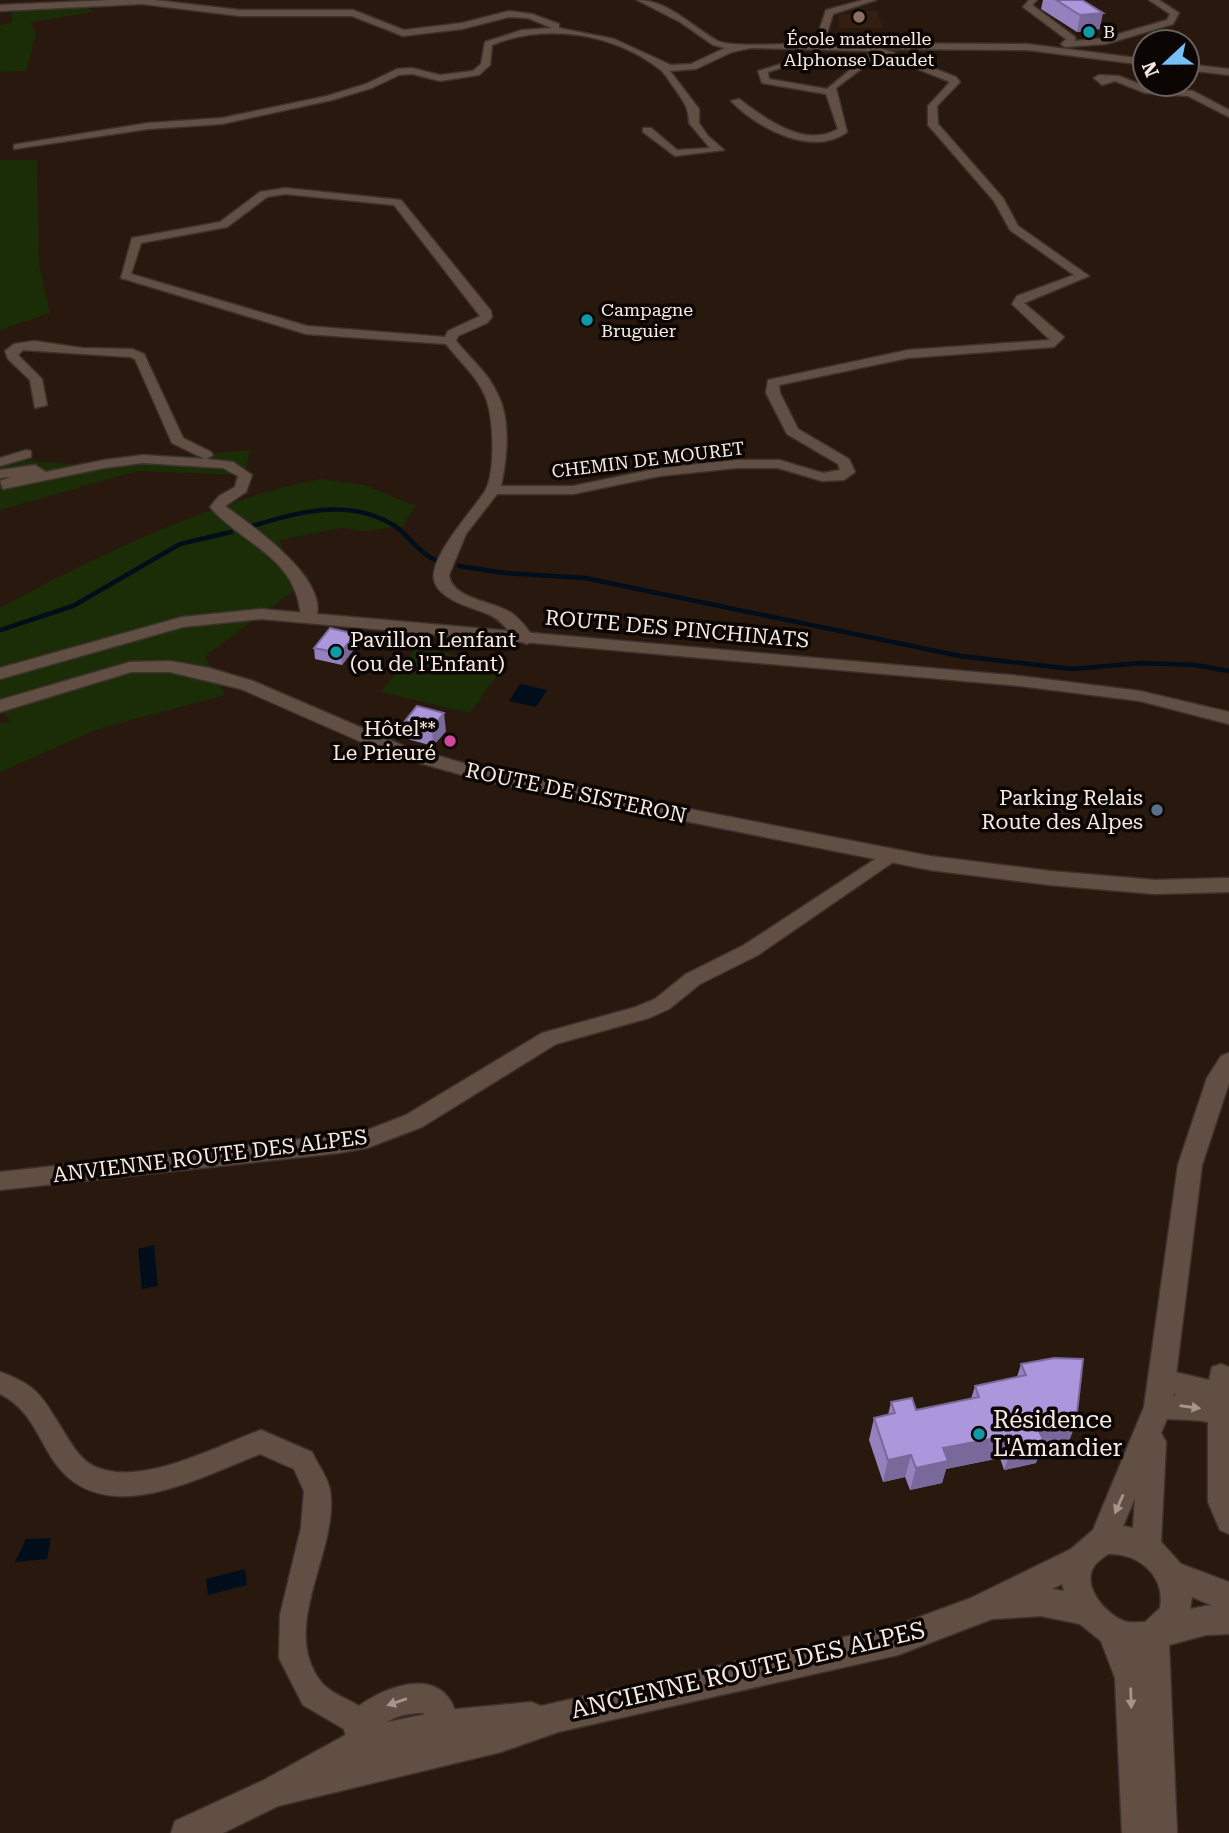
<svg xmlns="http://www.w3.org/2000/svg" width="1229" height="1833" font-family="'Roboto Serif',serif">
<rect width="100%" height="100%" fill="#28180e"/>
<path fill="#341e11" d="M857 11H877L883 28H839L838 14H857Z"/>
<g fill="#1a2d06">
<path d="M78 3 93 12 31 22 36 35 26 71 0 72V25L12 23V12Z"/>
<path d="M0 160H37L39 264 50 313 0 330Z"/>
<path d="M250 450 245 475 137 471 0 510V459L86 465Z"/>
<path d="M320 479 365 485 415 506 403 526 366 531 341 528 280 540 285 555 311 578 205 656 225 695 98 729 0 772V724L10 721 0 707V608C97 555 211 501 320 479Z"/>
<path d="M417 646 504 666 470 713 381 692Z"/>
</g>
<g fill="#000e1c">
<path d="M520 684 547 690 536 707 509 701Z"/>
<path d="M154 1245 158 1286 142 1289 138 1249Z"/>
<path d="M51 1538 47 1559 15 1562 26 1539Z"/>
<path d="M245 1569 247 1585 208 1595 206 1579Z"/>
</g>
<g fill="none" stroke-linecap="round" stroke-linejoin="round">
<g stroke="#000e1c" stroke-width="4.5">
<path d="M246 528C295 513 348 496 395 526 410 537 419 553 437 561"/>
<path d="M459 566 505 573 585 578 960 656 1072 669 1142 663 1195 665 1229 671"/>
<path d="M0 630 73 606 180 544 231 532"/>
</g>
<g stroke="#3e322e" stroke-width="3">
<g id="street">
<path d="M111 0H154L240 10H353L404 30 462 23 509 11 532 14 559 24V28L614 39 671 65 691 64 725 48 713 45 680 22 637 0C669 0 692 27 718 41 733 48 795 43 815 43L826 10 863 0H876L833 14 824 43 1027 44 1145 59V65L1027 50 884 49 956 77 960 82 937 106 938 124 1003 198 1018 226 1089 276 1024 303 1064 337 1054 347 908 358 779 385 780 393 798 429 849 459 855 472 844 480 822 481 778 468H737L660 476 573 494H497L466 534 449 575C452 600 496 601 513 614 521 620 529 631 535 639L527 644C513 640 504 621 490 615 474 608 442 601 435 583 425 561 474 509 485 491 496 472 494 416 485 396 477 376 459 361 446 344L306 334 121 278 132 238 220 222 260 192 285 188 401 200 491 311 492 317 487 323 458 336 456 341C470 358 488 373 497 393 511 419 507 458 501 486H573L660 468 737 460H779L823 473 840 470 838 464 787 434 766 393 768 380 908 350 1050 340 1012 304 1017 296 1074 275 1010 230 994 201 928 125V106L950 82 881 54 836 88 847 132C812 158 756 127 731 101L739 99C765 118 804 149 838 129L826 94 762 83 758 71 781 64V68L768 72 769 79 827 89 873 51 751 48 732 52 696 69 670 71 699 109V123L708 136 724 150 675 156 643 132V128H651L677 150 710 148 689 123C689 108 684 102 675 89 670 83 665 72 658 68 612 33 545 23 492 45L490 65 479 75 440 81 412 74 399 75 372 88 332 100 222 124 148 129 14 149V145L18 144 148 123 222 118 327 96 366 84 397 69 412 68 440 75 473 71 481 64 485 42 522 30 552 28 528 18 509 17 462 29 403 36 352 16H240L142 4 0 11V5ZM285 194 394 205 480 316 448 331 445 337 307 326 131 274 141 243 227 227 267 197Z"/>
<path d="M1029 0H1037L1032 5 1075 37V41L1105 38 1167 20 1170 14 1149 0H1159L1179 13 1173 24 1106 44 1065 47 1061 44 1066 39 1023 7Z"/>
<path d="M1187 64 1229 69V75L1187 70Z"/>
<path d="M1099 75 1119 76 1147 87 1193 91 1229 110V117L1188 96 1145 93 1115 81 1102 85 1094 78Z"/>
<path d="M34 341 83 348 132 349 144 354 183 438 211 452 213 455 206 459 233 462 252 475 246 492 225 506C252 526 333 581 315 621L309 623 301 618C297 556 244 546 210 507L219 496 235 487 238 476 223 468 143 463 104 468 3 489 0 481 11 477 0 478V470L35 465 46 472 104 460 143 455 205 459 172 443 135 359 130 357 23 350 18 355 42 379 47 405 35 408 30 380 8 359 5 351 14 344Z"/>
<path d="M26 450 31 451V457L0 466V458Z"/>
<path d="M889 850 898 856 896 860 758 955 700 984 669 1009 649 1018 556 1044 422 1127 367 1148 338 1153 0 1190V1172L338 1135 365 1131 406 1115 542 1033 636 1007 655 999 686 974 744 945Z"/>
<path d="M1221 1364 1229 1367V1534L1220 1530 1208 1502V1422C1189 1418 1167 1422 1149 1415L1145 1407 1149 1399 1177 1395 1153 1388 1150 1380 1153 1372 1162 1369 1209 1380 1212 1367Z"/>
<path d="M0 1372C40 1386 43 1399 64 1432 73 1447 83 1464 101 1469 148 1484 217 1446 261 1430L312 1452C317 1463 328 1478 330 1490 340 1550 277 1629 322 1683 330 1693 348 1699 359 1706 382 1689 430 1669 450 1700 455 1707 457 1718 460 1726L452 1744 442 1748 432 1744 428 1734 431 1725 423 1713H419C375 1716 385 1735 357 1746L347 1742 344 1729 303 1705 279 1658 280 1615 301 1528 304 1491 294 1469 260 1454C199 1477 102 1533 53 1460 37 1435 29 1408 0 1394Z"/>
</g>
</g>
<g stroke="#3e322e" stroke-width="3">
<g id="secondary">
<path d="M261 609 1020 676 1140 691 1229 712V724L1140 701 1020 686 261 619 183 627 0 679V668L182 617Z"/>
<path d="M170 661 209 668 253 681 404 746 484 769 930 856 1050 871 1155 880 1229 878V892L1155 894 1050 885 930 870 484 781 391 755 241 689 170 672H131L0 712V700L130 662Z"/>
<path d="M1229 1053V1083L1202 1165 1172 1407 1161 1433 1166 1442 1161 1542 1181 1564 1229 1582V1634L1206 1635 1169 1645 1177 1833H1122L1115 1678 1101 1641 1080 1624 1041 1616 992 1619 898 1655 558 1732 501 1752 278 1806 223 1833H171L175 1821 264 1780 358 1728 446 1710 531 1702 541 1706 898 1625 971 1598 1071 1549 1093 1530 1144 1407 1178 1165 1207 1078 1221 1056ZM1135 1498 1133 1528 1123 1526ZM1108 1554C1139 1553 1166 1576 1160 1608L1145 1622C1140 1622 1133 1623 1128 1622 1108 1618 1079 1585 1095 1565 1098 1561 1104 1557 1108 1554ZM1062 1584 1064 1591 1052 1589ZM1192 1597 1211 1605 1190 1609Z"/>
</g>
</g>
<use href="#street" fill="#624f44" fill-rule="evenodd"/>
<use href="#secondary" fill="#624f44" fill-rule="evenodd"/>
</g>
<g fill="#9481bd">
<path d="M1043 0H1082L1100 29 1077 32 1041 9Z"/>
<path d="M356 634 357 645 342 665 315 659 314 648Z"/>
<path d="M405 721 446 731 433 746 407 739Z"/>
<path d="M1021 1364 1076 1422 1068 1444 1041 1449 1036 1463 1004 1470 1000 1458 946 1469 942 1483 910 1490 905 1477 883 1482 869 1440 874 1418 888 1415 891 1402 916 1410 971 1399 975 1386 1017 1377Z"/>
</g>
<g fill="#78699a">
<path d="M1103 13 1100 29 1077 32 1080 15Z"/>
<path d="M356 634 357 645 342 665 340 653Z"/>
<path d="M444 713 446 731 433 746 432 728Z"/>
<path d="M1076 1422 1068 1444 1041 1449 1036 1463 1004 1470 1012 1448 1038 1429Z"/>
<path d="M1007 1436 1000 1458 946 1469 942 1483 910 1490 916 1468 943 1448Z"/>
<path d="M911 1455 905 1477 883 1482 888 1460Z"/>
</g>
<g fill="#ac96dc" stroke="#78699a" stroke-width="2">
<path d="M1056 0H1082L1103 13 1080 15Z"/>
<path d="M330 628 356 634 340 653 314 648Z"/>
<path d="M417 706 444 713 432 728 405 721Z"/>
<path d="M1054 1358 1083 1359 1076 1422 1038 1429 1044 1441 1012 1448 1007 1436 943 1448 948 1461 916 1468 911 1455 888 1460 874 1418 895 1413 891 1402 912 1398 916 1410 979 1397 975 1386 1026 1375 1021 1364Z"/>
</g>
<defs><path id="oneway-solid" d="M-6-.8H1V-3.2L6.5 0L1 3.2V.8H-6Z" transform="scale(1.75)"/></defs>
<g fill="#a5958c">
<use href="#oneway-solid" transform="translate(1190 1407) rotate(8)"/>
<use href="#oneway-solid" transform="translate(1119 1504) rotate(114)"/>
<use href="#oneway-solid" transform="translate(1131 1698) rotate(88)"/>
<use href="#oneway-solid" transform="translate(397 1702) rotate(161)"/>
</g>
<circle fill="#8d6e63" stroke="#0b0503" stroke-width="2.5" cx="859" cy="17" r="7"/>
<g fill="#0f9aa8" stroke="#0b0503" stroke-width="2.5">
<circle cx="1089" cy="32" r="7"/>
<circle cx="587" cy="320" r="7"/>
<circle cx="336" cy="652" r="7"/>
<circle cx="979" cy="1434" r="7"/>
</g>
<circle fill="#d1479c" stroke="#0b0503" stroke-width="2.5" cx="450" cy="741" r="7"/>
<circle fill="#5c6f8a" stroke="#0b0503" stroke-width="2.5" cx="1157" cy="810" r="7"/>
<g text-anchor="middle" stroke-width="7" stroke-linejoin="round" paint-order="stroke">
<g font-size="18" fill="#f6ebe4" stroke="#0b0503" text-anchor="start">
<text x="1103" y="38">B</text>
<text x="859" y="45" text-anchor="middle">École maternelle<tspan x="859" dy="21">Alphonse Daudet</tspan></text>
<text x="601" y="316">Campagne<tspan x="601" dy="21">Bruguier</tspan></text>
</g>
<g font-size="18" fill="#f6ebe4" stroke="#0b0503">
<text transform="translate(648 460) rotate(-7)" y="6">CHEMIN DE MOURET</text>
</g>
<g font-size="21" fill="#f6ebe4" stroke="#0b0503">
<text transform="translate(677 629) rotate(5)" y="7">ROUTE DES PINCHINATS</text>
<text transform="translate(576 793) rotate(12)" y="7">ROUTE DE SISTERON</text>
<text transform="translate(210 1156) rotate(-7)" y="7">ANVIENNE ROUTE DES ALPES</text>
</g>
<g font-size="21" fill="#f6ebe4" stroke="#0b0503" text-anchor="end">
<text x="350" y="647" text-anchor="start">Pavillon Lenfant<tspan x="350" dy="24">(ou de l'Enfant)</tspan></text>
<text x="436" y="736">Hôtel**<tspan x="436" dy="24">Le Prieuré</tspan></text>
<text x="1143" y="805">Parking Relais<tspan x="1143" dy="24">Route des Alpes</tspan></text>
</g>
<g font-size="24" fill="#f6ebe4" stroke="#0b0503" text-anchor="start">
<text x="993" y="1428">Résidence<tspan x="993" dy="28">L'Amandier</tspan></text>
</g>
<g font-size="24" fill="#f6ebe4" stroke="#0b0503">
<text transform="translate(748 1670) rotate(-13)" y="8">ANCIENNE ROUTE DES ALPES</text>
</g>
</g>
<g transform="translate(1166 63) rotate(248)"><circle r="33" fill="#0b0503" stroke="#69615d" stroke-width="2"/>
<path d="M0-5L12 26L0 18L-12 26Z" fill="#78bff7"/>
<text y="-10" font-size="19" font-weight="bold" text-anchor="middle" fill="#f6ebe4">N</text>
</g>
</svg>
